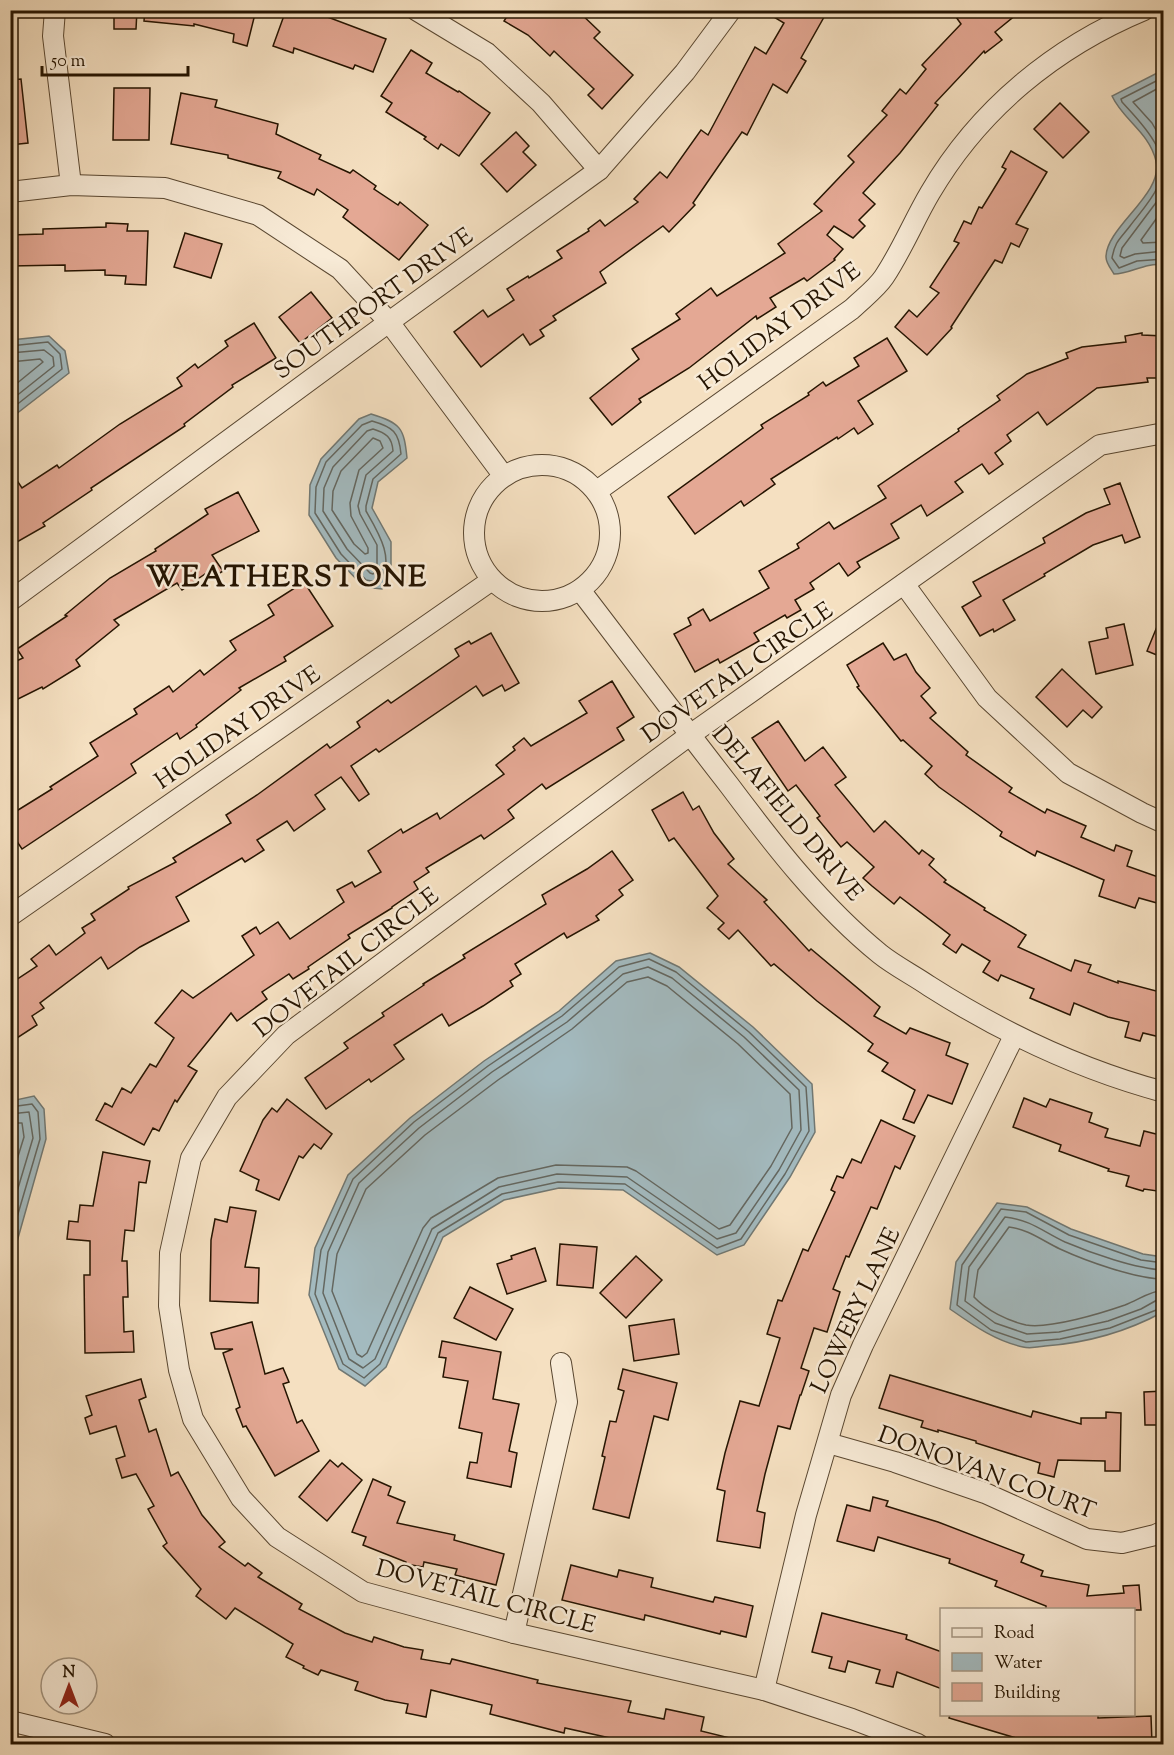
<svg xmlns="http://www.w3.org/2000/svg" width="1174" height="1755" font-family="'Sorts Mill Goudy',serif">
<rect width="100%" height="100%" fill="#f5e0c1"/>
<filter id="stains"><feTurbulence type="fractalNoise" baseFrequency=".00333" numOctaves="4"/><feColorMatrix values="0 0 0 0 .2 0 0 0 0 .09 0 0 0 0 .02 0 0 0 .5 -.17"/></filter>
<radialGradient id="worn" r=".72"><stop offset=".6" stop-color="#630" stop-opacity="0"/><stop offset="1" stop-color="#630" stop-opacity=".3"/></radialGradient>
<g fill="#a3babf" stroke="#717873" stroke-width="1.5">
<path d="M1163 70V265C1145 262 1131 274 1114 274 1111 269 1106 263 1106 257 1106 227 1164 194 1156 161 1149 132 1123 120 1112 96Z"/>
<path d="M49 336 65 351 69 373 11 418V340Z"/>
<path d="M371 414C401 423 404 428 407 458L378 482 372 508 391 542V573L382 589 364 587 336 558 309 515 310 485 321 459 359 419Z"/>
<path d="M650 953 679 967 753 1027 812 1084 815 1132 790 1177 744 1245 717 1255 623 1190 559 1188 504 1200 443 1237 386 1367 365 1386 339 1369 309 1295 315 1248 348 1175 410 1118 484 1061 559 1011 616 961Z"/>
<path d="M34 1096 44 1109 46 1139 11 1263V1101Z"/>
<path d="M997 1203 1027 1207 1071 1229 1143 1254 1163 1257V1312C1128 1331 1086 1343 1045 1346 1038 1347 1030 1349 1023 1347 995 1341 973 1325 950 1309L956 1262Z"/>
</g>
<g fill="none" stroke-linecap="round" stroke-linejoin="round">
<g stroke="#646760" stroke-width="1.5">
<path d="M1164 77 1121 99 1122 102C1143 125 1174 154 1157 188 1151 201 1139 214 1130 226 1120 239 1115 241 1112 258L1119 268 1137 261 1164 259"/>
<path d="M1164 85 1133 102 1152 123 1164 144"/>
<path d="M1164 192 1122 248 1120 256 1124 258 1135 254 1164 251"/>
<path d="M1164 208 1141 240 1143 243 1164 242"/>
<path d="M10 346 48 342 60 354 62 369 10 410"/>
<path d="M10 353 44 350 53 357 54 366 10 401"/>
<path d="M10 362 40 359 43 362 10 389"/>
<path d="M372 421C393 427 399 432 401 454L373 479 366 506V511C377 530 398 563 377 582L366 580 341 554 315 513 316 487 326 462 362 425Z"/>
<path d="M373 429C386 433 392 437 393 451L366 475 358 506 360 514 377 545V569L373 574 370 573 347 549 323 511 324 488 333 467 367 431Z"/>
<path d="M373 438 380 441 383 448 359 470 350 503 351 516 368 548V553L365 554 354 544 332 510 333 491 341 471Z"/>
<path d="M649 959 676 972 749 1032 806 1087 809 1131 785 1174 741 1239 717 1248 625 1184 558 1182 502 1194 438 1233 380 1364 364 1378 343 1364 315 1294 321 1250 353 1179 414 1122 488 1066 562 1016 619 967Z"/>
<path d="M648 967 672 978 744 1037 799 1090 801 1130 779 1170 736 1233 717 1239 627 1177 557 1174 499 1187 432 1229 375 1359 363 1368 349 1359 323 1293 328 1252 359 1183 419 1128 492 1072 567 1022 623 974Z"/>
<path d="M648 977 667 986 738 1044 790 1094 792 1128 771 1166 730 1225 719 1229 636 1171 627 1167 556 1165 498 1178 431 1218 423 1228 367 1353 362 1357 357 1354 332 1291 337 1254 366 1189 425 1135 498 1080 572 1029 627 982Z"/>
<path d="M10 1107 32 1104 38 1112 40 1139 10 1241"/>
<path d="M10 1114 29 1112 33 1138 10 1215"/>
<path d="M10 1123H22L24 1137 10 1182"/>
<path d="M1164 1263 1141 1260 1069 1235 1026 1212 1001 1209 962 1265 957 1305 991 1330 1026 1342 1060 1339 1110 1328 1164 1307"/>
<path d="M1164 1270C1136 1269 1091 1253 1065 1242 1042 1231 1031 1220 1005 1217L969 1267 965 1301 995 1323 1027 1334 1059 1332 1108 1321 1141 1309 1157 1300 1164 1299"/>
<path d="M1164 1279C1136 1279 1086 1261 1060 1249 1043 1241 1028 1229 1009 1227L978 1270 974 1297C986 1310 1008 1321 1026 1325 1050 1329 1102 1313 1125 1305 1138 1300 1150 1291 1164 1290"/>
</g>
</g>
<g fill="#e4a894" stroke="#251401" stroke-width="1.5">
<path d="M114 10H137L136 29H114Z"/>
<path d="M145 10H256L247 46 233 42 234 34 194 24V26L144 21Z"/>
<path d="M286 10H309L386 39 373 72 355 65 353 69 294 48 293 53 273 46Z"/>
<path d="M511 10H577L600 32 594 38 633 75 602 109 588 95 594 89 554 51 550 56 528 35 504 21Z"/>
<path d="M762 10H828L801 58 806 61 787 93 773 84 747 135 742 132 693 203 695 205 669 232 663 226 600 272 606 283 553 316 556 320 540 330 544 336 530 345 523 334 481 367 454 332 483 310 488 317 514 300 507 289 528 276 529 278 562 258 557 251 589 231 588 229 600 220 605 226 638 202 634 199 660 172 667 178 701 130 708 135 755 47 766 54 784 23Z"/>
<path d="M951 10H1022L995 32 1002 40 985 53 984 51 935 103 938 105 900 153 863 193 875 204 859 220 865 226 853 238 834 226 827 235 843 249 834 259 835 260 807 281 804 278 770 298 776 307 757 319 756 316 689 368 639 399 641 402 612 425 590 398 639 359 632 349 680 319 676 314 711 288 717 296 785 253 778 244 822 211 814 204 854 162 848 156 887 115 882 111 900 89 906 94 926 69 922 65 961 24Z"/>
<path d="M411 50 432 63 426 73 458 92 459 91 490 113 459 156 441 144 438 149 424 139 426 137 386 112 392 103 381 96Z"/>
<path d="M21 79 28 143 10 145V80Z"/>
<path d="M114 88H150L149 140H113Z"/>
<path d="M181 93 217 100 215 107 278 124 276 134 321 155 319 159 350 173 353 170 376 186 374 189 398 205 400 202 428 225 399 260 343 217 348 210 317 189 314 195 278 178 281 172 228 158V155L171 144Z"/>
<path d="M1060 103 1089 132 1063 158 1034 129Z"/>
<path d="M516 132 529 146 523 152 536 165 507 192 481 164Z"/>
<path d="M1011 151 1047 172 1016 224 1028 229 1019 247 1011 243 1002 263 995 260 951 327 952 328 927 355 895 327 909 310 917 317 939 293 930 287 959 243 954 241 964 221 971 224 979 207 982 208 1006 169 1002 167Z"/>
<path d="M106 223 128 224 127 231H148L146 285 125 284 126 276 105 275V270L65 271V265L10 266V235L43 234V229L106 227Z"/>
<path d="M185 233 222 244 211 278 174 267Z"/>
<path d="M311 292 332 318 300 343 279 317Z"/>
<path d="M254 323 276 358 232 385 233 387 184 424 185 426 91 488 92 490 43 523 45 526 10 546V470L22 488 57 465 59 468 120 424 182 386 177 378 195 364 198 368 228 346 225 341Z"/>
<path d="M1142 333V335L1164 336V378H1147L1148 382 1097 388 1047 425 1038 412 1007 435 1011 441 995 453 1003 464 989 474 982 464 955 482 963 492 927 516 921 505 891 524 899 538 857 562 860 567 848 576 839 563 810 583 814 589 795 600 801 610 787 618 785 615 754 633 759 641 720 663 718 659 695 672 674 634 691 625 688 618 703 609 710 621 769 588 759 571 799 548 797 544 829 522 834 529 886 498 878 486 959 431 958 429 1000 400 997 396 1027 374 1068 358 1066 353 1082 347 1126 342 1125 336Z"/>
<path d="M887 338 907 371 858 401 873 424 858 434 854 428 838 439 837 437 771 479 775 484 744 506 741 501 695 534 668 497 763 428 761 425 809 395 808 393 823 382 826 386 859 366 854 358Z"/>
<path d="M1120 483 1140 537 1125 543 1122 535 1093 545 1044 574 1045 576 1003 600 1015 620 994 632 993 629 980 636 962 607 981 596 973 582 1045 543 1043 538 1086 513 1110 504 1104 489Z"/>
<path d="M238 492 259 531 212 555 223 571 209 580 205 574 182 590 177 583 114 620 119 625 76 660 80 666 43 689 42 687 10 703V664L23 658 17 649 67 616 65 615 110 578 156 551 155 549 208 514 205 509Z"/>
<path d="M304 582 333 626 284 657 286 661 239 688 241 690 196 725 197 727 180 739 177 733 131 764 136 773 22 849 10 831V815L52 789 50 787 98 756 90 743 137 714 134 709 169 686 173 692 200 670 204 675 236 650 230 641 274 615 268 605Z"/>
<path d="M1163 612H1164V658L1147 651Z"/>
<path d="M1124 624 1133 665 1096 674 1089 642 1108 638 1106 628Z"/>
<path d="M491 633 519 683 505 691 502 685 483 696 476 686 379 752 376 749 351 766 369 794 359 801 341 777 315 795 325 809 294 831 287 821 257 840 264 850 245 862 242 858 176 897 189 921 140 947 108 969 101 957 40 1003 44 1008 32 1016 37 1025 17 1038 10 1028V984L37 966 31 959 49 945 56 955 85 933 82 928 95 920 91 914 129 889 128 887 176 862 173 858 231 823 226 815 257 795 327 744 330 748 360 727 357 722 388 700 391 703 459 656 455 649 469 641 471 644Z"/>
<path d="M883 643 894 660 906 654 916 672 930 688 921 696 936 713 930 718 968 752 966 755 1012 788 1009 792 1045 813 1047 809 1086 826 1081 837 1114 851 1116 845 1132 851 1127 866 1164 879V905L1139 898 1135 908 1099 896 1104 880 1037 851 1035 856 1000 836 1002 832 939 787 925 774 932 766 903 740 901 741 857 687 859 686 847 665Z"/>
<path d="M1062 669 1102 707 1092 718 1083 710 1067 727 1036 697Z"/>
<path d="M612 681 634 717 617 728 624 740 546 789 542 784 508 810 514 818 484 839 481 835 426 868 429 872 414 882 418 889 392 907V908L348 935 350 938 308 967 309 969 293 979 289 974 262 992 267 999 237 1021 231 1013 188 1066 197 1071 177 1102 175 1100 159 1131 153 1128 144 1145 96 1120 105 1103 112 1107 122 1088 131 1093 150 1064 156 1067 174 1038 155 1023 182 990 193 998 254 955 242 936 256 927 260 934 278 922 290 939 344 902 337 890 352 882 355 887 381 872 368 851 401 829 403 833 437 813 440 819 504 774 496 765 515 750 513 747 524 738 531 746 587 713 579 701Z"/>
<path d="M778 721 805 761 823 747 846 777 835 785 874 832 885 821 919 854 922 850 934 859 929 865 946 880 944 882 985 908 984 910 1026 935 1018 947 1071 971 1075 960 1091 965 1088 972 1118 983V981L1164 993V1038L1143 1033 1140 1041 1125 1037 1129 1022 1108 1017 1074 1003 1070 1015 1030 998 1034 989 1001 975 998 981 983 972 990 961 962 944 956 953 943 944 950 935 900 897 894 904 872 886 863 878 874 867 847 842 841 847 817 818 820 816 796 785 788 791 752 738Z"/>
<path d="M683 792 693 810 699 806 714 833 734 859 728 864 767 900 764 902 809 951 811 949 880 1007 874 1016 906 1034 910 1028 950 1043 946 1055 968 1064 952 1104 928 1095 914 1123 903 1119 915 1090 882 1071 888 1063 868 1051 873 1044 817 1001 774 964 771 966 738 930 729 939 718 929 724 923 707 908 718 896 674 838 669 841 652 810Z"/>
<path d="M612 851 633 880 619 890 623 895 596 916 599 920 567 938 564 933 515 964 521 974 510 981 513 986 483 1006 449 1026 442 1014 394 1045 404 1059 371 1082 369 1079 326 1109 305 1078 348 1048 344 1043 384 1016 382 1013 424 985 423 984 465 958 463 955 546 904 542 895 587 869Z"/>
<path d="M1024 1098 1046 1107 1050 1099 1092 1113 1089 1122 1108 1129 1105 1137 1140 1146 1144 1131 1164 1136V1192L1144 1189 1143 1191 1126 1186 1129 1176 1108 1171 1109 1169 1059 1151 1061 1145 1013 1127Z"/>
<path d="M287 1099 332 1134 321 1149 314 1144 303 1158 299 1156 279 1200 256 1190 259 1180 240 1171 263 1120 272 1108 277 1112Z"/>
<path d="M881 1120 915 1136 900 1169 895 1166 877 1209 871 1207 849 1257 846 1256 833 1289 840 1292 827 1332 814 1328 801 1368 809 1371 801 1395H800L790 1429 778 1426 765 1474 757 1511 765 1513 760 1548 717 1541 725 1491 717 1489 725 1453 740 1401 759 1406 780 1338 767 1334 778 1300 782 1301 803 1249 808 1251 835 1192 831 1190 837 1176 843 1178 852 1159 861 1163Z"/>
<path d="M103 1152 150 1161 146 1183 139 1182 134 1231 125 1230 122 1261H127L128 1297H123L124 1332 133 1331 134 1352 85 1353 84 1275H90V1241L67 1239 69 1221 78 1222 80 1205 93 1206Z"/>
<path d="M230 1207 256 1211 245 1267 259 1268 258 1303 210 1301 211 1240 215 1219 227 1222Z"/>
<path d="M560 1244 597 1247 593 1288 557 1285Z"/>
<path d="M535 1248 546 1281 507 1294 497 1264 512 1259 511 1256Z"/>
<path d="M636 1256 662 1280 626 1318 600 1293Z"/>
<path d="M470 1287 513 1309 496 1340 454 1318Z"/>
<path d="M674 1319 679 1354 634 1361 629 1326Z"/>
<path d="M252 1322 265 1374 283 1368 289 1382 283 1384 297 1423 302 1420 319 1451 275 1476 246 1426 243 1427 236 1409 240 1407 223 1353 233 1349H215L211 1333Z"/>
<path d="M442 1341 501 1352 493 1399 519 1404 509 1451 517 1453 511 1487 467 1478 470 1462 477 1463 482 1433 459 1428 468 1381 443 1377 446 1358 439 1357Z"/>
<path d="M623 1369 677 1383 668 1420 654 1416 629 1518 593 1509 605 1457 602 1456 610 1421 616 1422 624 1391 618 1389Z"/>
<path d="M890 1375 1031 1417 1033 1411 1081 1424V1418H1106V1412L1121 1413 1120 1471H1105V1461L1058 1460 1054 1477 1038 1473 1040 1463 976 1443V1441L938 1430V1432L921 1427 923 1421 879 1408Z"/>
<path d="M141 1379 146 1397 139 1400 149 1432 156 1429 171 1476 178 1472 202 1515 225 1542 219 1547 245 1566 248 1563 262 1573 258 1577 302 1604 299 1609 345 1633 372 1642 374 1637 404 1647 423 1650 421 1659 450 1664 452 1659 538 1680 537 1683 631 1701 628 1712 664 1719 666 1709 704 1717 701 1731 730 1738V1744H637L565 1728 564 1733 490 1714 492 1705 431 1690 426 1717 406 1713 408 1704 385 1700 355 1690 358 1682 321 1670 318 1675 303 1668 304 1666 286 1657 293 1644 235 1608 226 1619 196 1596 201 1589 163 1546 167 1543 148 1509 154 1506 136 1474 122 1478 116 1459 125 1456 116 1426 90 1434 85 1418 92 1415 86 1396Z"/>
<path d="M1164 1391V1425H1145L1144 1392Z"/>
<path d="M330 1460 338 1467 342 1463 362 1480 327 1521 299 1497Z"/>
<path d="M373 1479 391 1487 388 1495 405 1502 397 1523 455 1535 454 1540 504 1554 496 1585 455 1575 457 1569 424 1562 423 1567 406 1564V1562L363 1545 366 1537 352 1532Z"/>
<path d="M873 1497 888 1501 886 1506 938 1522 1024 1555 1021 1562 1043 1571 1041 1576 1089 1585 1087 1596 1124 1593 1123 1586 1139 1585 1141 1610H1046V1606L995 1586 997 1581 949 1563 950 1559 878 1537 874 1551 837 1541 847 1505 870 1511Z"/>
<path d="M571 1565 617 1577 619 1570 653 1578 651 1587 713 1602 715 1597 753 1606 746 1637 721 1631 720 1634 645 1615 644 1620 562 1600Z"/>
<path d="M822 1613 907 1635 906 1639 942 1652V1689L897 1672 893 1687 876 1683 880 1670 848 1661 845 1672 829 1668 832 1657 812 1652Z"/>
<path d="M950 1714H1098V1718L1151 1716 1152 1744H1036L949 1718Z"/>
</g>
<g fill="none" stroke-linecap="round" stroke-linejoin="round">
<g stroke="#594731" stroke-width="22">
<g id="minor">
<path d="M55 10 53 36 71 185"/>
<path d="M416 10 487 53 541 103 599 170"/>
<path d="M10 192 71 185 165 188 258 215 340 269 389 322 503 475"/>
<circle cx="542" cy="533" r="68"/>
<path d="M597 491 852 309C862 299 876 289 884 277 902 250 914 220 930 193 979 109 1055 47 1144 10"/>
<path d="M904 584 987 698 1068 773 1142 813 1164 823"/>
<path d="M580 590C630 655 679 721 729 785 774 845 821 906 880 954 895 966 913 975 929 986 1003 1033 1078 1069 1164 1092"/>
<path d="M10 601 389 322 599 170 685 72 731 10"/>
<path d="M10 916 492 580"/>
<path d="M828 1443 895 1462 985 1493 1087 1539 1122 1543 1155 1535 1164 1531"/>
<path d="M514 1633 567 1402 561 1363"/>
<path d="M764 1690 806 1515 841 1395 863 1345 1014 1036"/>
<path d="M10 1721 105 1744"/>
<path d="M918 1744 852 1719 764 1690 514 1633 363 1592 277 1537 241 1498 193 1419 179 1370 169 1306 170 1253 191 1158 227 1097 286 1035 690 735 1100 445 1164 433"/>
</g>
</g>
<use href="#minor" stroke="#f8ebd7" stroke-width="20"/>
</g>
<g text-anchor="middle" stroke-width="5" stroke-linejoin="round" paint-order="stroke">
<g font-size="24" fill="#251401" stroke="#f8ebd7">
<text transform="translate(373 303) rotate(-36)" y="8">SOUTHPORT DRIVE</text>
<text transform="translate(779 326) rotate(-37)" y="8">HOLIDAY DRIVE</text>
<text transform="translate(737 672) rotate(-35)" y="8">DOVETAIL CIRCLE</text>
<text transform="translate(237 727) rotate(-35)" y="8">HOLIDAY DRIVE</text>
<text transform="translate(788 813) rotate(50)" y="8">DELAFIELD DRIVE</text>
<text transform="translate(346 962) rotate(-38)" y="8">DOVETAIL CIRCLE</text>
<text transform="translate(855 1310) rotate(-65)" y="8">LOWERY LANE</text>
<text transform="translate(987 1472) rotate(20)" y="8">DONOVAN COURT</text>
<text transform="translate(486 1596) rotate(15)" y="8">DOVETAIL CIRCLE</text>
</g>
<g font-size="30" font-weight="bold" letter-spacing="1.5" fill="#251401" stroke="#f8ebd7">
<text x="287" y="586">WEATHERSTONE</text>
</g>
</g>
<rect width="1174" height="1755" fill="none" stroke="#f5e0c1" stroke-width="36"/>
<rect x="12" y="12" width="1150" height="1731" fill="none" stroke="#251401" stroke-width="3"/>
<rect x="18" y="18" width="1138" height="1719" fill="none" stroke="#251401" stroke-width="1.5"/>
<rect x="940" y="1608" width="195" height="108" fill="#f8ebd7" stroke="#a49581" stroke-width="1.5"/>
<rect x="952" y="1628" width="30" height="9" fill="#f8ebd7" stroke="#a49581" stroke-width="1.5"/>
<text x="994" y="1638" font-size="18" fill="#251401">Road</text>
<rect x="952" y="1653" width="30" height="18" fill="#a3babf" stroke="#a49581" stroke-width="1.5"/>
<text x="994" y="1668" font-size="18" fill="#251401">Water</text>
<rect x="952" y="1683" width="30" height="18" fill="#e4a894" stroke="#a49581" stroke-width="1.5"/>
<text x="994" y="1698" font-size="18" fill="#251401">Building</text>
<g transform="translate(69 1686)"><circle r="28" fill="#f8ebd7" stroke="#a49581" stroke-width="1.5"/>
<path d="M0-4.5L10 22L0 15L-10 22Z" fill="#8f2418"/>
<text y="-9" font-size="16" font-weight="bold" text-anchor="middle" fill="#251401">N</text>
</g>
<path d="M42 66v9h146v-9" fill="none" stroke="#251401" stroke-width="3"/>
<text x="51" y="66" font-size="18" fill="#251401" stroke="#f8ebd7" stroke-width="4.5" paint-order="stroke">50 m</text>
<rect width="100%" height="100%" filter="url(#stains)"/>
<rect width="100%" height="100%" fill="url(#worn)"/>
</svg>
